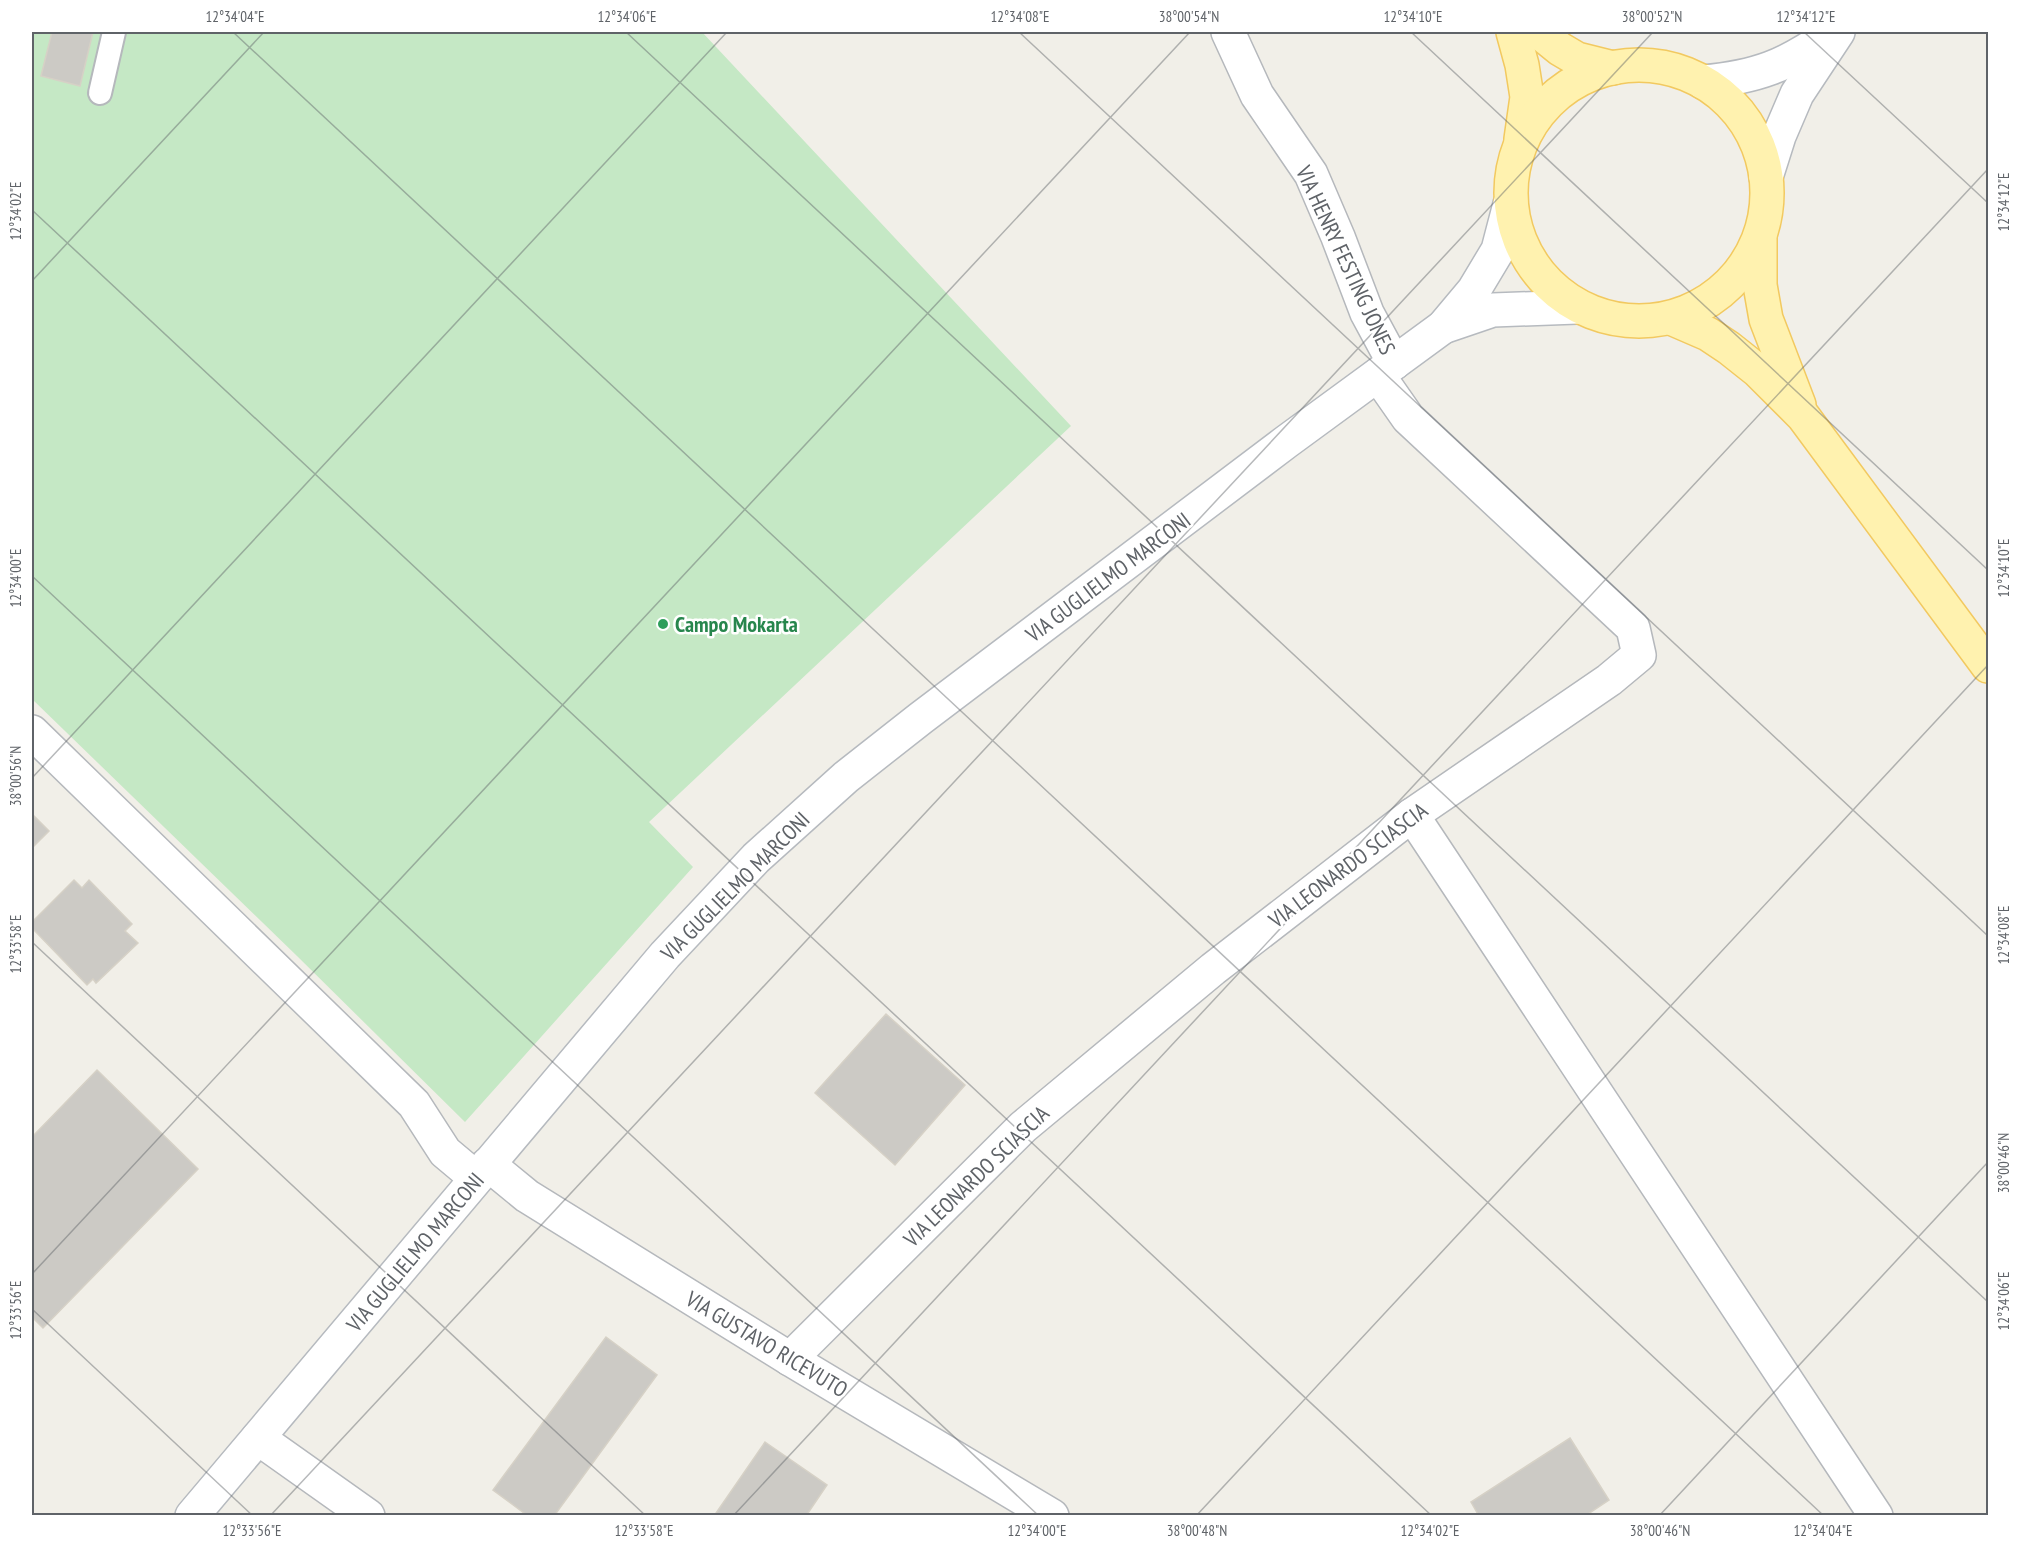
<svg xmlns="http://www.w3.org/2000/svg" width="2020" height="1547" font-family="'PT Sans Narrow',sans-serif">
<rect width="100%" height="100%" fill="#f1efe8"/>
<path fill="#c5e8c5" d="M32 32H702L1071 426 649 822 693 867 465 1122 297 956 32 699Z"/>
<g fill="#cccac5" stroke="#d6d1c6" stroke-width="1.5">
<path d="M52 32H93L80 86 41 76Z"/>
<path d="M32 814 49 831 32 848Z"/>
<path d="M74 880 82 888 89 880 132 924 125 931 138 943 96 983 93 979 87 985 32 928V922Z"/>
<path d="M886 1014 965 1085 895 1165 815 1093Z"/>
<path d="M97 1070 198 1169 43 1328 32 1317V1137Z"/>
<path d="M606 1337 657 1375 554 1516H528L493 1490Z"/>
<path d="M1570 1438 1609 1500 1585 1516H1479L1471 1502Z"/>
<path d="M765 1442 827 1485 806 1516H714Z"/>
</g>
<g fill="none" stroke-linecap="round" stroke-linejoin="round">
<g stroke="#b5b8bc" stroke-width="26">
<path id="lane" d="M100 93 114 32"/>
</g>
<g stroke="#b5b8bc" stroke-width="36">
<g id="street">
<path d="M1228 32 1257 95 1311 174 1338 237 1367 313 1394 363"/>
<path d="M32 732 414 1104 445 1152 476 1178"/>
<path d="M1412 815 1876 1516"/>
<path d="M488 1164 527 1196 790 1359 1052 1516"/>
<path d="M790 1359 1023 1127 1213 969 1412 815 1609 680 1639 655 1633 628 1408 418 1378 375"/>
<path d="M258 1438 368 1516"/>
</g>
</g>
<g stroke="#b6babf" stroke-width="36">
<g id="secondary">
<path d="M1703 82C1757 77 1786 66 1831 34"/>
<path d="M1766 177 1779 136 1797 94 1838 32"/>
<path d="M1443 327 1493 310 1577 307"/>
<path d="M192 1516 665 955 756 858 846 777 921 718 1286 442 1443 327 1474 290 1498 250 1510 204"/>
</g>
</g>
<g stroke="#f2c960" stroke-width="36">
<g id="primary">
<path d="M1513 32 1522 65 1527 97 1521 139"/>
<path d="M1539 32 1560 49 1577 59 1613 68"/>
<circle cx="1639" cy="193" r="128"/>
<path d="M1760 239V285L1766 319 1799 405"/>
<path d="M1671 318 1708 334 1729 348 1758 371 1803 416 1988 666"/>
</g>
</g>
<use href="#lane" stroke="#fff" stroke-width="22"/>
<use href="#street" stroke="#fff" stroke-width="33"/>
<use href="#secondary" stroke="#fff" stroke-width="33"/>
<use href="#primary" stroke="#fff2af" stroke-width="33"/>
</g>
<path fill="none" stroke="#5f6368" stroke-width="1.5" stroke-opacity="0.45" d="M233 32 1824 1516M626 32 1988 1302M1019 32 1988 936M1411 32 1988 570M1804 32 1988 203M32 210 1432 1516M32 281 264 32M32 576 1039 1516M32 778 727 32M32 942 646 1516M32 1274 1190 32M32 1309 253 1516M270 1516 1653 32M733 1516 1988 169M1196 1516 1988 665M1659 1516 1988 1162"/>
<circle fill="#2e9e5b" stroke="#fff" stroke-width="2" cx="663" cy="624" r="6"/>
<g text-anchor="middle" stroke-width="5" stroke-linejoin="round" paint-order="stroke">
<g font-size="22" fill="#5f6368" stroke="#fff">
<text transform="translate(1346 260) rotate(65)" y="8">VIA HENRY FESTING JONES</text>
<text transform="translate(1108 577) rotate(-37)" y="8">VIA GUGLIELMO MARCONI</text>
<text transform="translate(1348 865) rotate(-37)" y="8">VIA LEONARDO SCIASCIA</text>
<text transform="translate(735 886) rotate(-45)" y="8">VIA GUGLIELMO MARCONI</text>
<text transform="translate(976 1176) rotate(-44)" y="8">VIA LEONARDO SCIASCIA</text>
<text transform="translate(415 1252) rotate(-50)" y="8">VIA GUGLIELMO MARCONI</text>
<text transform="translate(767 1344) rotate(31)" y="8">VIA GUSTAVO RICEVUTO</text>
</g>
<g font-size="22" font-weight="bold" fill="#27864d" stroke="#fff" text-anchor="start">
<text x="675" y="632">Campo Mokarta</text>
</g>
</g>
<rect width="2020" height="1547" fill="none" stroke="#ffffff" stroke-width="66"/>
<rect x="33" y="33" width="1954" height="1481" fill="none" stroke="#5f6368" stroke-width="2"/>
<g font-size="15" text-anchor="middle" fill="#5f6368">
<text x="235" y="22">12°34'04"E</text>
<text x="627" y="22">12°34'06"E</text>
<text x="1020" y="22">12°34'08"E</text>
<text x="1189" y="22">38°00'54"N</text>
<text x="1413" y="22">12°34'10"E</text>
<text x="1652" y="22">38°00'52"N</text>
<text x="1806" y="22">12°34'12"E</text>
<text transform="translate(2004 202) rotate(-90)" y="5">12°34'12"E</text>
<text transform="translate(16 211) rotate(-90)" y="5">12°34'02"E</text>
<text transform="translate(2004 568) rotate(-90)" y="5">12°34'10"E</text>
<text transform="translate(16 578) rotate(-90)" y="5">12°34'00"E</text>
<text transform="translate(16 776) rotate(-90)" y="5">38°00'56"N</text>
<text transform="translate(2004 935) rotate(-90)" y="5">12°34'08"E</text>
<text transform="translate(16 944) rotate(-90)" y="5">12°33'58"E</text>
<text transform="translate(2004 1163) rotate(-90)" y="5">38°00'46"N</text>
<text transform="translate(2004 1301) rotate(-90)" y="5">12°34'06"E</text>
<text transform="translate(16 1310) rotate(-90)" y="5">12°33'56"E</text>
<text x="252" y="1536">12°33'56"E</text>
<text x="644" y="1536">12°33'58"E</text>
<text x="1037" y="1536">12°34'00"E</text>
<text x="1197" y="1536">38°00'48"N</text>
<text x="1430" y="1536">12°34'02"E</text>
<text x="1660" y="1536">38°00'46"N</text>
<text x="1823" y="1536">12°34'04"E</text>
</g>
</svg>
